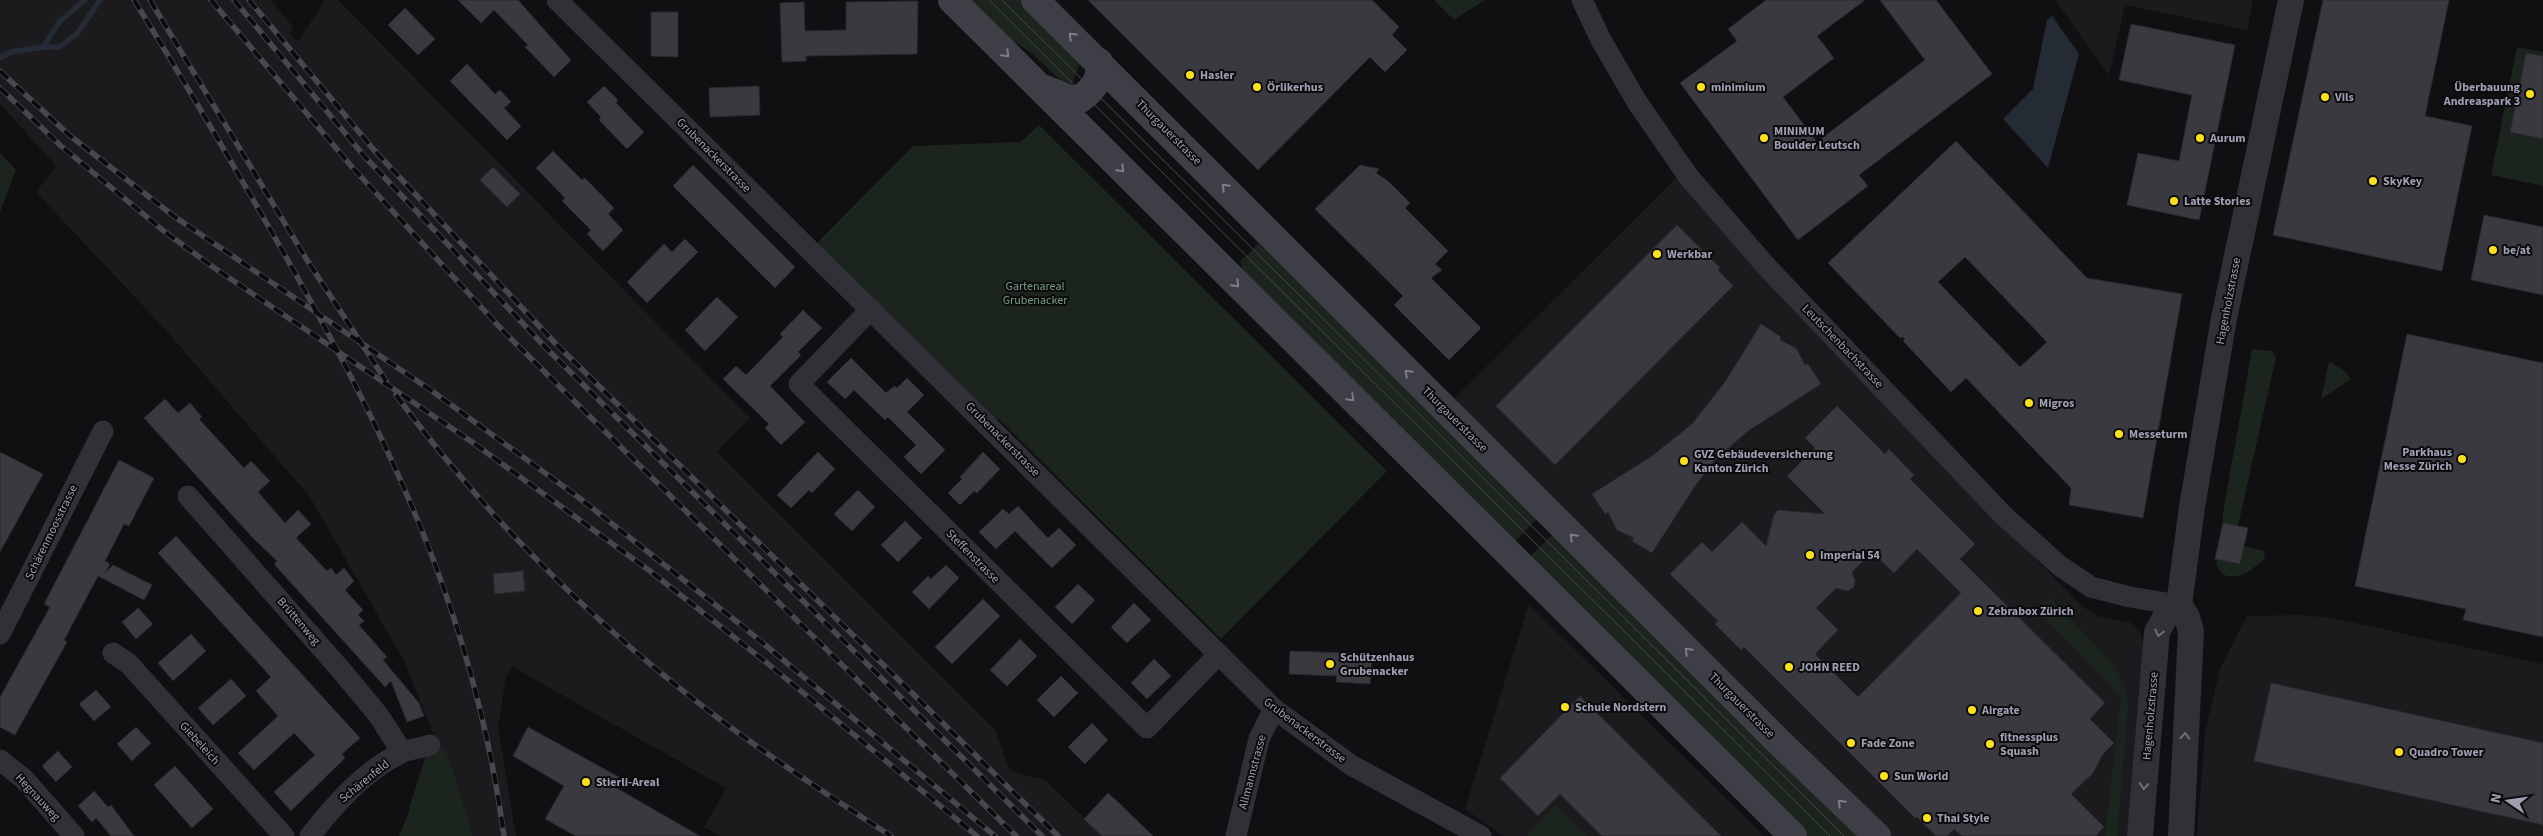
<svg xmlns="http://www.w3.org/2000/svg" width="2543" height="836" font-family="'Source Sans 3',sans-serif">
<rect width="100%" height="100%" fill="#100f11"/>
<g fill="#1b1b1e">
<path d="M0 0H271L293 27 290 33 298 42 325 0H338L750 418 717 452 995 730 1010 771 1045 780 1103 836H721L704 827 726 788 513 667 506 677 498 727 516 836H473L450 760 433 733 403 659 310 497 164 328 36 192 56 166 0 104Z"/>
<path d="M2055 0H2253L2247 30 2125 5 2109 75Z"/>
<path d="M1679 175 2008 531 2082 606 2097 616 2129 622 2140 631 2144 644 2128 836H1888L1451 402Z"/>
<path d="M1529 604 1764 836H1503L1465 809Z"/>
<path d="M2302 615 2332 618 2543 664V836H2197L2205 733 2220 669 2247 616Z"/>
</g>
<g fill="#1c241e">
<path d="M965 0H1021L1082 59 1070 89 1030 52 1004 35Z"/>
<path d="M1434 0H1485L1454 20Z"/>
<path d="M2517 47 2543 52V186L2491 175Z"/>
<path d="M1039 125 1387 471 1221 639 999 419 994 422 816 244 913 146 1021 142Z"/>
<path d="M0 153 16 170 0 212Z"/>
<path d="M1258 243 1539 517 1512 544 1235 267H1243L1240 261 1250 253Z"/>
<path d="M2252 349 2272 351 2276 357 2238 526 2223 523V513Z"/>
<path d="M2329 361 2344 371 2351 379 2321 399Z"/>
<path d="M1555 532 1863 836H1806L1527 559Z"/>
<path d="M2244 546 2265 551 2264 560C2250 570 2240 582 2222 574L2216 564 2217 559 2240 564Z"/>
<path d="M2050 598 2114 665 2126 690 2128 708 2117 836H2105L2121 697 2038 611 2039 606Z"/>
<path d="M442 746 450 760 473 836H399L408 815 410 805 427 752Z"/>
<path d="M1556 805 1587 836H1528L1527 834Z"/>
</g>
<path fill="#252b35" d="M2052 16 2079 54 2048 168 2003 119 2033 89 2047 20Z"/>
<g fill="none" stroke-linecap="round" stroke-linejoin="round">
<g stroke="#252b35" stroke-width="5.5">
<path d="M43 47H59L77 34 100 0"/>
<path d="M0 58 11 52 43 47 60 21 85 0"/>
</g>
</g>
<g fill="#39393f" stroke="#2a292d" fill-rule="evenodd">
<path d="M458 0H518L571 60 554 77 525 47 528 45 494 10 481 23Z"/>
<path d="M1088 0H1372L1399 27 1392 35 1407 50 1385 72 1370 57 1258 170Z"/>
<path d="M1766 0H1865L1817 36 1834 58 1783 97 1817 142 1925 60 1880 0H1936L1992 74 1859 175 1868 186 1798 240 1680 83 1737 41 1728 29Z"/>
<path d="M2323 0H2449L2425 116 2472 126 2442 271 2273 235Z"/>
<path d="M918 1 917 54 806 56V61L782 62 780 3 804 2 805 31 846 30V2Z"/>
<path d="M405 8 435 39 418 55 388 25Z"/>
<path d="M651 12H678V57L651 56Z"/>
<path d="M2131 24 2235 45 2199 220 2127 205 2138 153 2179 161 2192 95 2119 80Z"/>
<path d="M2526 53 2543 56V139L2510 132Z"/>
<path d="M467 64 495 94 500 90 511 102 504 108 521 126 507 140 450 81Z"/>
<path d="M604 86 618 100 616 103 644 132 627 149 599 120 601 117 587 102Z"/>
<path d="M759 86 760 115 710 117 709 88Z"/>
<path d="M1956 141 2087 278 2182 294 2143 518 2069 505 2071 488 1966 378 1951 392 1903 341 1905 339 1903 337 1900 338 1828 263ZM1965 257 2047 342 2020 367 1938 282Z"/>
<path d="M553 151 582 180 585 178 614 208 608 214 623 230 603 251 587 234 591 230 562 201 565 198 536 168Z"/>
<path d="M693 165 795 267 775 288 673 186Z"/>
<path d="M1360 165 1379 169 1376 173 1389 182 1410 203 1405 208 1448 251 1435 264 1442 270 1431 278 1481 328 1449 360 1394 305 1403 296 1315 209Z"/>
<path d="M493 167 520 194 507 207 480 180Z"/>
<path d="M2484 215 2543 227V295L2471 280Z"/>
<path d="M1677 225 1720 268 1718 270 1733 286 1555 465 1496 406Z"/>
<path d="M685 239 698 252 647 303 627 282 664 244 672 252Z"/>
<path d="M717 297 738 317 705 351 685 330Z"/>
<path d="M803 310 822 328 798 352 801 355 770 386 805 422 781 445 765 428 769 424 723 379 736 366 746 375 783 337 780 334Z"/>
<path d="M1761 324 1781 337 1780 340 1796 348 1805 365 1808 364 1821 384 1748 431 1717 458 1695 486 1652 553 1632 541 1634 538 1617 530 1608 512 1605 514 1592 494 1652 456 1692 424 1725 382Z"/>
<path d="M2407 334 2543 363V637L2463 620 2466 609 2355 586Z"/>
<path d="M851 358 886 393 894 386 897 388 907 378 924 395 907 412 945 450 921 474 904 457 916 445 888 417 885 420 854 390 845 399 827 382Z"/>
<path d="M165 399 178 413 190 403 202 417 199 419 244 468 251 461 270 481 258 492 285 523 298 510 311 524 296 538 327 571 331 568 336 575 344 568 354 581 345 590 363 610 358 615 364 621 359 625 387 657 383 660 419 703 424 716 407 722 391 681 385 687 274 564 277 561 252 537 144 418Z"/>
<path d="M1837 406 1885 454 1889 449 1914 475 1910 479 1975 544 1960 559 2105 703 2090 719 2114 743 2103 754 2093 773 2071 794 2104 827 2096 836H1962L1954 829 1947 836H1936L1917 817 1915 818 1744 647 1741 650 1715 624 1718 621 1670 574 1702 542 1712 552 1742 522 1766 546 1774 515 1778 510 1825 514 1787 476 1815 448 1805 438ZM1917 549 1961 593 1858 697 1815 654 1838 630 1816 608 1836 588 1847 591 1854 587 1855 580 1852 572 1872 552 1894 573Z"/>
<path d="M0 452 43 474 0 552Z"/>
<path d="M818 452 835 469 812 493 809 490 791 508 777 495Z"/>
<path d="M983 452 1000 469 977 493 974 491 960 505 948 493 962 479 960 477Z"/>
<path d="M119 460 154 478 129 526 124 524 105 561 110 564 105 573 113 565 152 585 144 600 98 576 64 640 67 642 15 735 0 727V697L50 607 44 604Z"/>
<path d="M858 490 875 507 852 531 834 514Z"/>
<path d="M1018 506 1048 538 1059 528 1076 545 1052 568 1015 531 996 549 979 532 1003 509 1009 514Z"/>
<path d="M905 521 922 538 898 562 881 545Z"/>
<path d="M2223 523 2248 528 2240 564 2215 559Z"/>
<path d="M176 536 360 738 342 754 345 758 291 811 274 792 315 755 294 733 254 770 238 753 278 716 256 691 271 677 158 553Z"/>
<path d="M946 565 959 578 929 609 912 592 928 576 931 579Z"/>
<path d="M523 571 525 591 495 594 493 574Z"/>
<path d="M1078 584 1095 600 1072 624 1055 607Z"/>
<path d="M983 599 1000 616 952 664 935 647Z"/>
<path d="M1134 603 1151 620 1127 643 1111 627Z"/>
<path d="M138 608 153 624 136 639 122 622Z"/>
<path d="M191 634 206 651 173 681 158 663Z"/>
<path d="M1020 639 1037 656 1007 686 990 670Z"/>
<path d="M1290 651 1372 654 1370 684 1336 682 1337 676 1289 674Z"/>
<path d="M1154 659 1171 676 1147 699 1131 683Z"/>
<path d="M1061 676 1078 693 1054 717 1037 700Z"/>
<path d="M231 679 246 696 213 725 198 708Z"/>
<path d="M2271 683 2543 743V825L2254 761Z"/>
<path d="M96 690 111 707 94 721 79 704Z"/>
<path d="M1580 696 1587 703 1721 836H1602L1560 794 1538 816 1500 778Z"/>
<path d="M1092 723 1108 740 1085 764 1068 747Z"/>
<path d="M136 727 151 743 132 761 117 744Z"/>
<path d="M528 727 619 777 613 786 700 836H576L545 819 564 786 513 756Z"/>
<path d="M58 751 72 767 56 782 42 766Z"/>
<path d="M175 766 213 809 192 828 154 785Z"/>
<path d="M94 791 108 807 111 805 134 836H111L96 818 92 822 78 806Z"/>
<path d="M1108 793 1118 802 1153 836H1102L1084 819Z"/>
</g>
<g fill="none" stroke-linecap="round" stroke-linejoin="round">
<g stroke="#303036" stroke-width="21">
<path d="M557 0 1274 709 1351 765 1481 836"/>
<path d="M1582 0 1601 40 1637 102 1688 176 1766 266 2004 516 2060 566 2091 587 2130 597 2179 605"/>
<path d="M871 309 799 384 1147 728 1219 654"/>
<path d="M188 496 341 670 379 716 402 752"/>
<path d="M0 634 103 431"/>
<path d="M113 653 129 664 284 836"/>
<path d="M0 760 24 779 74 836"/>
<path d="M310 836C335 804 364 771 401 753 409 749 421 748 430 745"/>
<path d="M1236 836 1259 739 1274 709"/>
</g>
<g stroke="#303036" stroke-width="26">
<path d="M2179 605 2187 617 2191 631 2181 836"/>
<path d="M2140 836 2157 632 2166 616 2179 605 2192 507 2224 318 2291 0"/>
</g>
<g stroke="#3e3e46" stroke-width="28">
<path d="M952 0 1793 836"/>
<path d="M1035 0 1784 747 1877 836"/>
<path d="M1045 89 1069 99H1080C1094 89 1101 79 1099 62"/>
</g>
<g stroke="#47474f" stroke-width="1">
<path d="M989 0 1830 836"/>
<path d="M1002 0 1844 836"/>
</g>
<g stroke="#47474f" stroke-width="5.5">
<g id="rail">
<path d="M134 0C184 80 231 161 278 243 388 436 474 613 504 836"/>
<path d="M150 0 307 260 386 381"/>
<path d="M211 0 352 167 506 334 1016 836"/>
<path d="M234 0 365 157 547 349 1042 836"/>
<path d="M249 0 374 150 555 343 1058 836"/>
<path d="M0 71 69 135 175 217 432 391 578 497 741 625 995 836"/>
<path d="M0 88 61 146 165 232 213 267 472 442 650 571 767 663 977 836"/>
<path d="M396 395C485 516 594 624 714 715 771 758 831 797 891 836"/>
</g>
</g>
<use href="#rail" stroke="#0b0a0c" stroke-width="4" stroke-dasharray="11" stroke-linecap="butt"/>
</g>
<defs><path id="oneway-chevron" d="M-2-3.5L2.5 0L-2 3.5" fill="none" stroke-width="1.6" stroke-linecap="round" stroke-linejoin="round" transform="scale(1.25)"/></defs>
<g stroke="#7d7e8d">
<use href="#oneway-chevron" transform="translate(1072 36) rotate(-136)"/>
<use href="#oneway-chevron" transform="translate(1006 54) rotate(45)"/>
<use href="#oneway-chevron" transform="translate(1121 169) rotate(45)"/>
<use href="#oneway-chevron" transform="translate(1225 187) rotate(-135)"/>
<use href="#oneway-chevron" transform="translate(1236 284) rotate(45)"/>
<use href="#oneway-chevron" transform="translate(1408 373) rotate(-135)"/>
<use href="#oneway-chevron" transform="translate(1351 398) rotate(45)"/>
<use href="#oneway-chevron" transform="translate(1573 537) rotate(-135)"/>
<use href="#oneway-chevron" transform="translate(1688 651) rotate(-135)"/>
<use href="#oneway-chevron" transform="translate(1841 803) rotate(-135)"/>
</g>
<g stroke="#6d6e7b">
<use href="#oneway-chevron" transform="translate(2159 633) rotate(104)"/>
<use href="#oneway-chevron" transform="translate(2185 736) rotate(-88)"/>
<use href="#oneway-chevron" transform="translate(2144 786) rotate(95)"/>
</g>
<g fill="#ffe119" stroke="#0b0a0c" stroke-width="2">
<circle cx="1190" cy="75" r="5"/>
<circle cx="1257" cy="87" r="5"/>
<circle cx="1701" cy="87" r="5"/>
<circle cx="2530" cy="94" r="5"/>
<circle cx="2325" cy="97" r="5"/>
<circle cx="1764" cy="138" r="5"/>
<circle cx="2200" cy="138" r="5"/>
<circle cx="2373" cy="181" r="5"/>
<circle cx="2174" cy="201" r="5"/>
<circle cx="2493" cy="250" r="5"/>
<circle cx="1657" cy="254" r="5"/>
<circle cx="2029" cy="403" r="5"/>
<circle cx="2119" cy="434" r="5"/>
<circle cx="2462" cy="459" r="5"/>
<circle cx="1684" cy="461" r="5"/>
<circle cx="1810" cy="555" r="5"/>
<circle cx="1978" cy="611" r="5"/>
<circle cx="1330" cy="664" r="5"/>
<circle cx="1789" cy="667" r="5"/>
<circle cx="1565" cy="707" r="5"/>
<circle cx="1972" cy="710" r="5"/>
<circle cx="1851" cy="743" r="5"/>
<circle cx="1990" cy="744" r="5"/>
<circle cx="2399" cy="752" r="5"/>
<circle cx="1884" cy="776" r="5"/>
<circle cx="586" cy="782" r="5"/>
<circle cx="1927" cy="818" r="5"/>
</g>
<g text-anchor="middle" stroke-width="4" stroke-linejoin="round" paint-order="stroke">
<g font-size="12" font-weight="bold" fill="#9fa1b3" stroke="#0b0a0c" text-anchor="start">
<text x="1200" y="79">Hasler</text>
<text x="1267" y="91">Örlikerhus</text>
<text x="1711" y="91">minimium</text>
<text x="2520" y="91" text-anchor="end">Überbauung<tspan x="2520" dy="14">Andreaspark 3</tspan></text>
<text x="2335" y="101">Vils</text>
<text x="1774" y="135">MINIMUM<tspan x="1774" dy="14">Boulder Leutsch</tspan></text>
<text x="2210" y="142">Aurum</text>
<text x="2383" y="185">SkyKey</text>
<text x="2184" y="205">Latte Stories</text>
<text x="2503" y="254">be/at</text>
<text x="1667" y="258">Werkbar</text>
<text x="2039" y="407">Migros</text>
<text x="2129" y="438">Messeturm</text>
<text x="2452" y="456" text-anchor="end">Parkhaus<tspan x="2452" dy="14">Messe Zürich</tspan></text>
<text x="1694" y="458">GVZ Gebäudeversicherung<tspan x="1694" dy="14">Kanton Zürich</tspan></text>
<text x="1820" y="559">Imperial 54</text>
<text x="1988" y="615">Zebrabox Zürich</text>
<text x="1340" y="661">Schützenhaus<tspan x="1340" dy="14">Grubenacker</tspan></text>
<text x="1799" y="671">JOHN REED</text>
<text x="1575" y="711">Schule Nordstern</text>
<text x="1982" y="714">Airgate</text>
<text x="2000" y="741">fitnessplus<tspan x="2000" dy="14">Squash</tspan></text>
<text x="1861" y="747">Fade Zone</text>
<text x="2409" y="756">Quadro Tower</text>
<text x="1894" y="780">Sun World</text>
<text x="596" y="786">Stierli-Areal</text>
<text x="1937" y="822">Thai Style</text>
</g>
<g font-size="12" fill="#9fa1b3" stroke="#0b0a0c">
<text transform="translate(1169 132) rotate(45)" y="4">Thurgauerstrasse</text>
<text transform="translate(714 155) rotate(45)" y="4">Grubenackerstrasse</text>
<text transform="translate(2228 301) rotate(-79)" y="4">Hagenholzstrasse</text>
<text transform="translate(1843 346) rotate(46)" y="4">Leutschenbachstrasse</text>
<text transform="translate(1455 419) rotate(45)" y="4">Thurgauerstrasse</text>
<text transform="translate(1003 439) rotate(45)" y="4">Grubenackerstrasse</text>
<text transform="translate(51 532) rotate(-64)" y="4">Schärenmoosstrasse</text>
<text transform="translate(973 556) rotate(45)" y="4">Steffenstrasse</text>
<text transform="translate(299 621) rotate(49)" y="4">Brüttenweg</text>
<text transform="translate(1742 705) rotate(45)" y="4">Thurgauerstrasse</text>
<text transform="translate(2150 716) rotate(-85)" y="4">Hagenholzstrasse</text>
<text transform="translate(1305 730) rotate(37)" y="4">Grubenackerstrasse</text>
<text transform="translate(200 743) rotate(48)" y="4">Giebeleich</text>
<text transform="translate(1252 772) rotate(-75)" y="4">Allmannstrasse</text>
<text transform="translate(364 781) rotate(-39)" y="4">Schärenfeld</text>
<text transform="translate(38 797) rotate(47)" y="4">Hegnauweg</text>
</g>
<g font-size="12" fill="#74a080" stroke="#0b0a0c">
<text x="1035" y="290">Gartenareal<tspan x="1035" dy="14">Grubenacker</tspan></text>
</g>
</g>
<g transform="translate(2508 801) rotate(283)" stroke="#0b0a0c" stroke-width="4" paint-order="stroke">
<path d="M0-4L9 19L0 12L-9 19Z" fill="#9fa1b3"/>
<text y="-8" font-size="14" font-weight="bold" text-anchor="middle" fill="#9fa1b3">N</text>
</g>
</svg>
